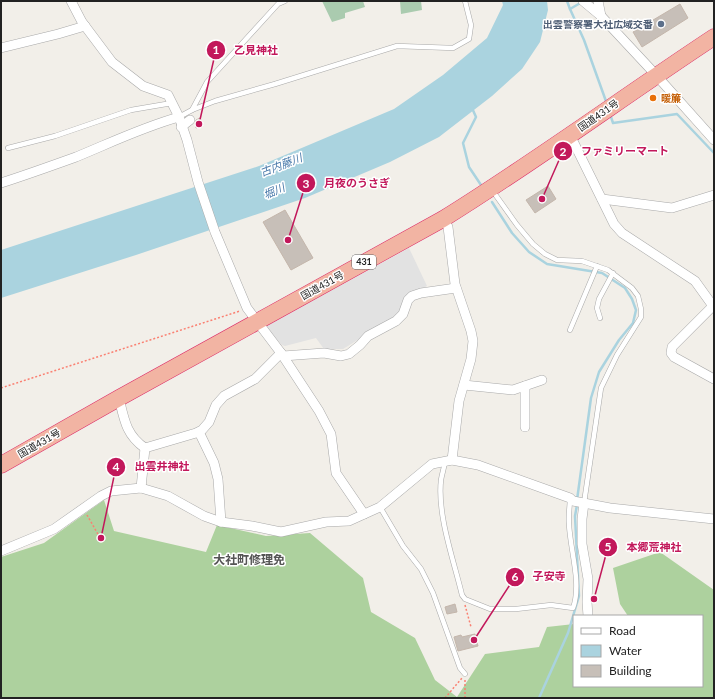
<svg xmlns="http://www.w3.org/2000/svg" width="715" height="699" font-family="Lato,'Noto Sans JP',sans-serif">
<rect width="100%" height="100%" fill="#f2efe9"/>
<path fill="#add19e" d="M104 500 114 531 206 552 217 525 266 536 310 533 363 578 371 612 415 638 435 680 457 697 485 654 539 647 547 627 574 624V686H702V616H628L620 604 613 568 660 552 714 590V698H1V557L44 543Z"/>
<g fill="#aacbaf">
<path d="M322 1H363L365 7 345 13V18L332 22Z"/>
<path d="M400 1H421L422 10 401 14Z"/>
</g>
<path fill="#e2e2e2" d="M409 248 427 286 406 297 398 315 343 349H324L316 338 285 346 282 345 265 327Z"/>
<path fill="#aad3df" d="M502 1H547L548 10 540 42 522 69 492 96 439 137 390 162 305 198 136 255 1 298V250L259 166 394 109 443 75 487 38 503 5Z"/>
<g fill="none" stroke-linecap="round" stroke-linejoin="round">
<g stroke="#aad3df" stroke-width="2.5">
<path d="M567 1 570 9 582 2"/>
<path d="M570 9 584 40 607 104"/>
<path d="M472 108 476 117 463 143 469 167 481 185"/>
<path d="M610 114 613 123 677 114 714 153"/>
<path d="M492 202 512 233 529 252 547 264 602 273 625 288 632 299 636 310 633 323 619 340 599 372 591 398 577 500"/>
<path d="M539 698 568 633 579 596 575 516 577 505"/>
</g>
</g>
<g fill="#c7bfb8" stroke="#c4b6ab">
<path d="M680 4 688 18 642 47 633 32Z"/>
<path d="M200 118 203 125 196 128 195 123 196 120Z"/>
<path d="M548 186 556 199 535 213 526 200Z"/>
<path d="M285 210 313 258 291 270 263 222Z"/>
<path d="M455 604 457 612 447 614 445 607Z"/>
<path d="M475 634 478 646 458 651 454 637 461 635 462 637Z"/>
</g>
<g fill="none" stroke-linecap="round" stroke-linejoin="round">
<g stroke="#a9a9a9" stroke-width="5.5">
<g id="service">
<path d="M192 110 215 101 275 84 397 46 453 48 469 39 471 25 465 1"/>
<path d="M179 117 192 110 207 82 278 4 285 1"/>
<path d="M8 148 55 136 131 110 172 103"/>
<path d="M492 190 517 225 533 244 545 254 557 260 582 261 608 270 632 288 638 296 641 309V317L617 355 601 388 584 503"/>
<path d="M600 318 597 308 599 299 613 273"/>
<path d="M570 330 597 266"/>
<path d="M445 462C444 468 442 474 441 480 437 515 454 561 462 595L465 599 490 609H516L551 605 573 608C582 583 570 550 569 524 568 515 570 507 570 498"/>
<path d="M380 507 403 546 421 569 433 593 460 668 465 674"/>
</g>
</g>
<g stroke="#a9a9a9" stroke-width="10">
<g id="minor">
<path d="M71 1 82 22 112 62 143 86 168 95 179 117 187 140 198 182 215 232 247 308 281 353 319 411 331 434 336 473 364 514"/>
<path d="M583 1 601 16 656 75 714 140"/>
<path d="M598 1 601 16"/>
<path d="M1 48 58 34 85 26"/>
<path d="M181 127 190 120"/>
<path d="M570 135 614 224 622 233 695 281 713 306 672 347 671 353 674 357 714 379"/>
<path d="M1 183C26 175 51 166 76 157 110 143 143 127 179 117"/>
<path d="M602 199 672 208 714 195"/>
<path d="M443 219 448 227 455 284 471 331 473 341 471 359 459 401 452 460"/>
<path d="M283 356 324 353 341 356 349 354 360 345 368 336 396 321 403 314 408 300 412 296 421 293 456 288"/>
<path d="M464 385 513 390 542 380"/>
<path d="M119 398C124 419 126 435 145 448L196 433 202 430 209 422 216 405 224 396 255 379 281 353"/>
<path d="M525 427V386"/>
<path d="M199 432 214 463 218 479 221 522"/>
<path d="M141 488 145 448"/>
<path d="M584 503 582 519V544L588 579 587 602 588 616"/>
<path d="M1 551 54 529 101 496 111 491 141 488 168 496 204 516 221 522 252 526 281 532 326 522 349 521 380 507 432 464 452 460 478 465 570 498 573 501 610 508 714 519"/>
</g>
</g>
<g stroke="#dc2a67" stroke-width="17">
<path id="trunk" d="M1 465 119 398 443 219C535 162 623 97 714 37"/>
</g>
<g stroke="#fa8072" stroke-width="1.5" stroke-dasharray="2 2" stroke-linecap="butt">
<path d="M1 388 240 311"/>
<path d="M87 515 99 536"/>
<path d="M465 605 471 627"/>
<path d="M445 698 462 678"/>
<path d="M465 698V680"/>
</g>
<use href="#service" stroke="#fff" stroke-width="4.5"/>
<use href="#minor" stroke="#fff" stroke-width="9"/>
<use href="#trunk" stroke="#f2b4a3" stroke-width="16"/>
</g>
<circle fill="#5c6f8a" stroke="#fff" stroke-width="1.5" cx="661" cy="24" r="4"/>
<circle fill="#e8710a" stroke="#fff" stroke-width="1.5" cx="653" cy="98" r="4"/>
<g text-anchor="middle" stroke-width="3" stroke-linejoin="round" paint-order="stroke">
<rect fill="#fff" stroke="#646464" stroke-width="1" x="352" y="255" width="24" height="14" rx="3"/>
<g font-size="9" font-weight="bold" fill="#222">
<text x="364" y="265">431</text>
</g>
<g font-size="10" font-weight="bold" fill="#4e5e75" stroke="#fff" text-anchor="end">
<text x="653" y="28">出雲警察署大社広域交番</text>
</g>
<g font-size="10" font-weight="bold" fill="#c56008" stroke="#fff" text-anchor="start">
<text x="661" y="102">暖簾</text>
</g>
<g font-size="10" fill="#222" stroke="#fff">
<text transform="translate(598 115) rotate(-35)" y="4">国道431号</text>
<text transform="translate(322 285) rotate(-29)" y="4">国道431号</text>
<text transform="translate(39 443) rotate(-30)" y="4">国道431号</text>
</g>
<g font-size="11" font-style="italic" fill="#4a7aab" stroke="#fff">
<text transform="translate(281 165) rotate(-21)" y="4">古内藤川</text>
<text transform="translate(274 191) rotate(-23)" y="4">堀川</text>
</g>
<g font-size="12" font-weight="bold" fill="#555" stroke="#fff">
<text x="249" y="564">大社町修理免</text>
</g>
</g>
<path fill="none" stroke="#c2185b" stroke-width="1.5" d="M199 124L216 50M542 199L563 151M288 240L306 183M101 538L116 467M594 599L608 547M474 640L515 577"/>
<g fill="#c2185b" stroke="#fff" stroke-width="1.5">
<circle cx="199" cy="124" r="4"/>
<circle cx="542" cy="199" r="4"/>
<circle cx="288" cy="240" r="4"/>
<circle cx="101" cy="538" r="4"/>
<circle cx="594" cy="599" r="4"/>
<circle cx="474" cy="640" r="4"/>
<circle cx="216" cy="50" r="10"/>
<circle cx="563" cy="151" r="10"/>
<circle cx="306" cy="183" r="10"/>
<circle cx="116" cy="467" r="10"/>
<circle cx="608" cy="547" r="10"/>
<circle cx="515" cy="577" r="10"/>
</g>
<g font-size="12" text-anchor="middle" font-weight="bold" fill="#fff">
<text x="216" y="54">1</text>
<text x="563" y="156">2</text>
<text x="306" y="188">3</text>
<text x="116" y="471">4</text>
<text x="608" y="551">5</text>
<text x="515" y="581">6</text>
</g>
<g font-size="11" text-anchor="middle" font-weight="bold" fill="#c2185b" stroke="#fff" stroke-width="3" stroke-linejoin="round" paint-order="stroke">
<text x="256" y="54">乙見神社</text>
<text x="625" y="155">ファミリーマート</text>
<text x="357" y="187">月夜のうさぎ</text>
<text x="162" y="470">出雲井神社</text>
<text x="654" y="551">本郷荒神社</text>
<text x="549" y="580">子安寺</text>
</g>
<rect width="715" height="699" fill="none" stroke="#222222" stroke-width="4"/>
<rect x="573" y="615" width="130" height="72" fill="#ffffff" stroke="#a7a7a7"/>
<rect x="581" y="628" width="20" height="6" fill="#ffffff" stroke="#a7a7a7"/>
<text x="609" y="635" font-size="12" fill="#222222">Road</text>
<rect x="581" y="645" width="20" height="12" fill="#aad3df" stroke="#a7a7a7"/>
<text x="609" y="655" font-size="12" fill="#222222">Water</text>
<rect x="581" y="665" width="20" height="12" fill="#c7bfb8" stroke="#a7a7a7"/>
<text x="609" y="675" font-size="12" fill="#222222">Building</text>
</svg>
